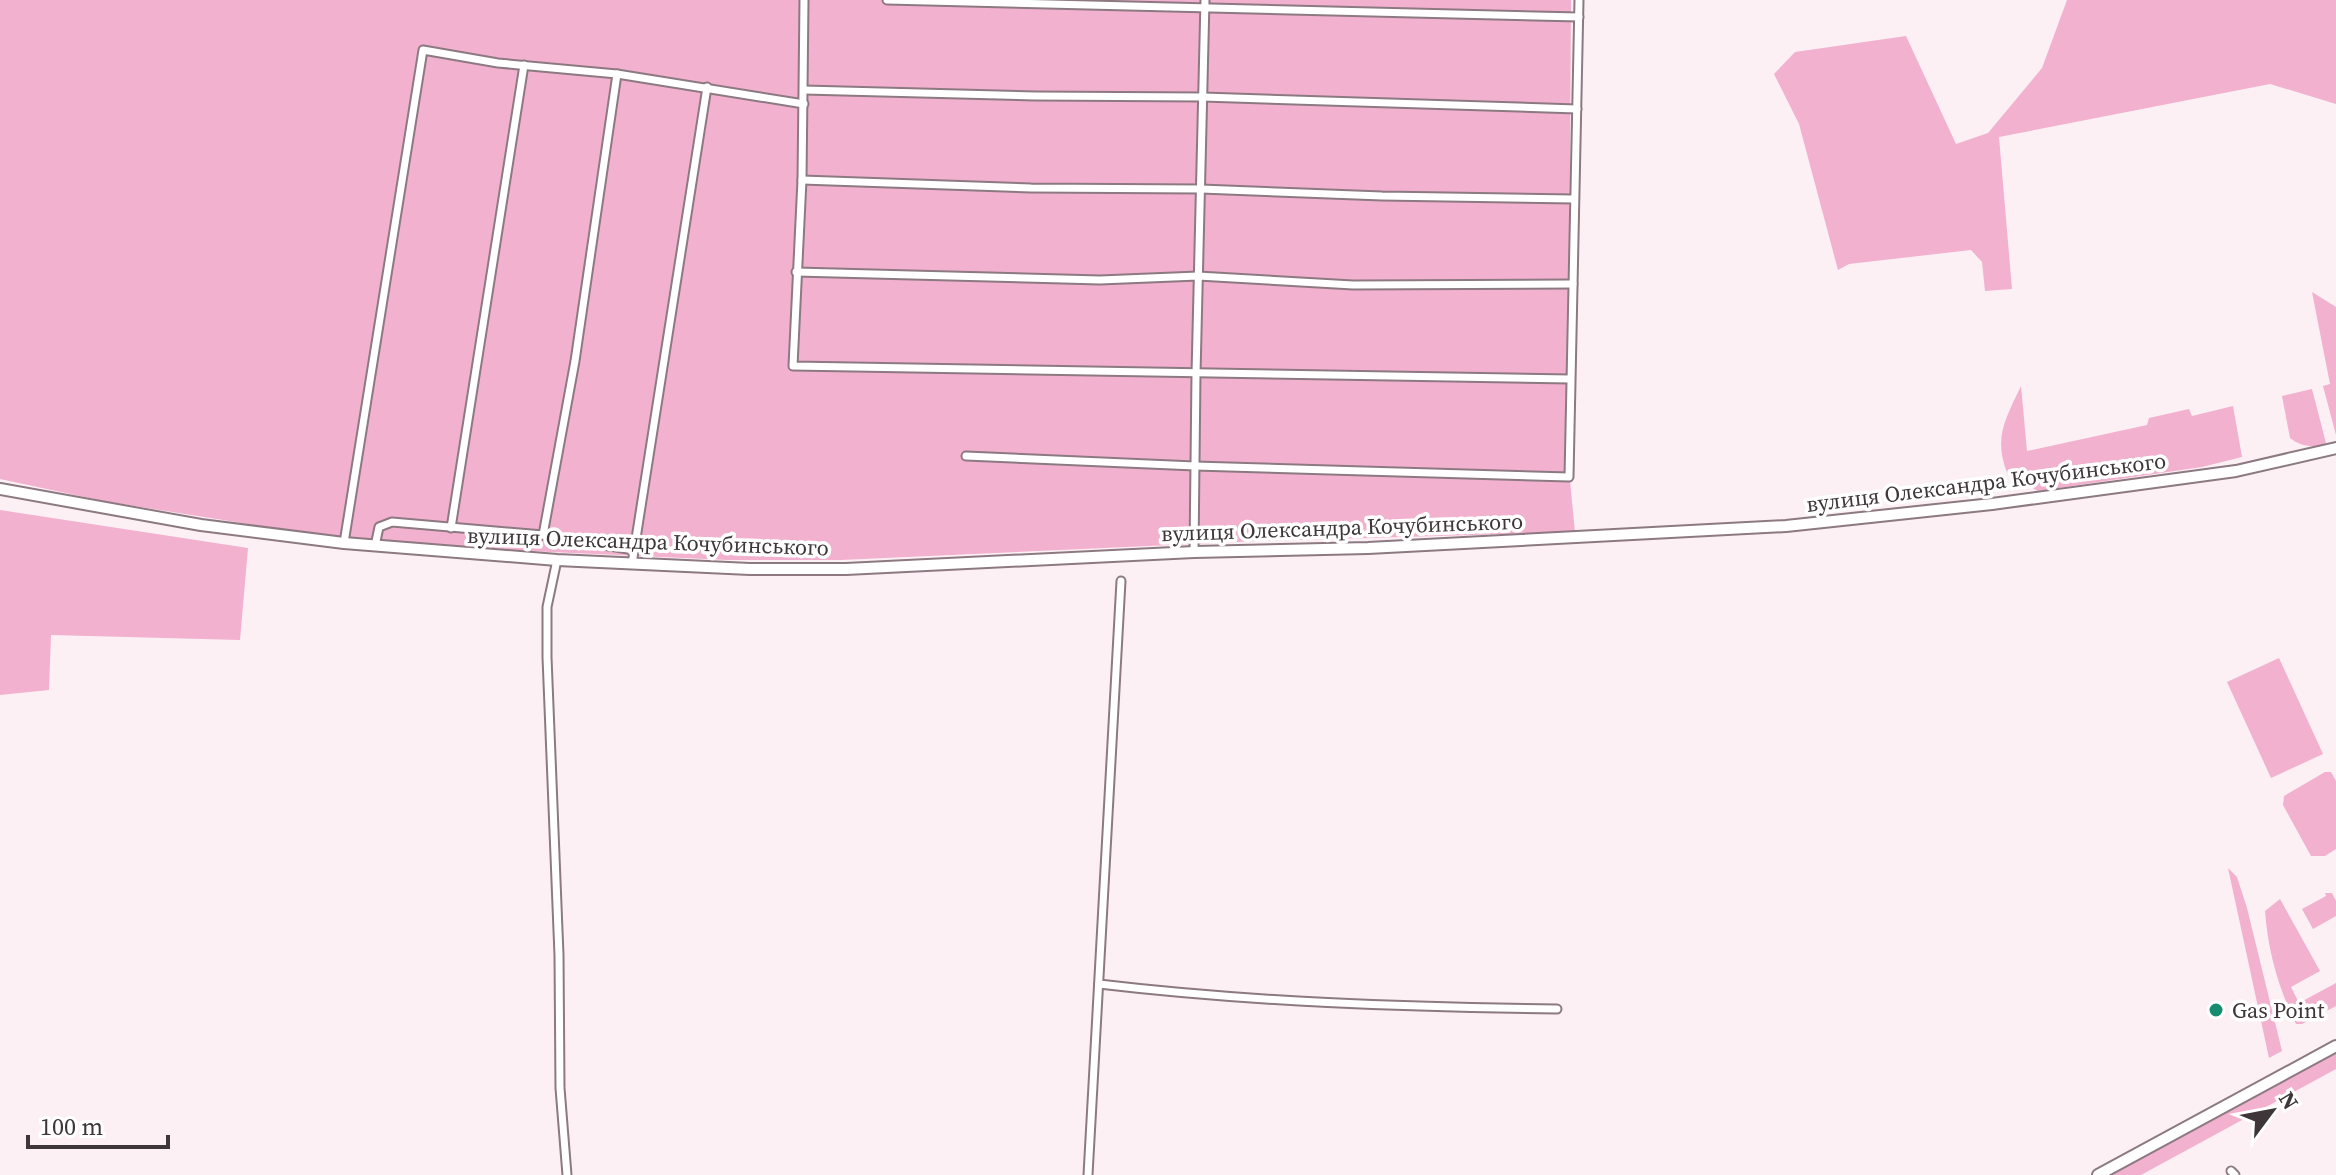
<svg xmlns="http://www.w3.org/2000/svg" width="2336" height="1175" font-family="'Source Serif 4',serif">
<rect width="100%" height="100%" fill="#fcf0f5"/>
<g fill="#f2b1ce">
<path d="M0 0H1571L1569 317 1566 440 1575 532 1259 541 841 560H727L529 551 329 537 103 501 0 479Z"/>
<path d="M2067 0H2336V104L2270 84 1999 137 2012 289 1985 291 1982 262 1971 250 1849 264 1838 270 1799 124 1774 74 1795 52 1906 36 1956 144 1988 133 2042 68Z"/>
<path d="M2312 292 2336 307V435L2323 386 2330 384Z"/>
<path d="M2021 386 2027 451 2147 425 2149 418 2189 409 2192 416 2233 406 2242 457 2202 467 2038 491 2008 475C1993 438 2005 420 2021 386Z"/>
<path d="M2312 389 2326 443C2314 449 2300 446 2290 438L2282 396Z"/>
<path d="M0 510 248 548 240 640 51 635 49 690 0 695Z"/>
<path d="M2279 658 2323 754 2271 778 2227 682Z"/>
<path d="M2325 772H2331L2336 781V849L2325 856H2311L2283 805 2284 796Z"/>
<path d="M2228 868 2237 877 2247 908 2282 1051 2269 1058Z"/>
<path d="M2325 893H2332L2336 901V916L2313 929 2302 909 2326 896Z"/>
<path d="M2280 899 2320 971 2291 987 2299 1003 2336 983V1006L2302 1024H2296C2278 987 2268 951 2265 911Z"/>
<path d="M2336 1049V1069L2141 1175H2109Z"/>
</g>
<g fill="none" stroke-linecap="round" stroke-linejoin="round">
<g stroke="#8c7981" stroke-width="11">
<g id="street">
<path d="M804 0 802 180 793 366 1570 379"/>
<path d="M887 0 1579 17"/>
<path d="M804 90 1035 96 1203 97 1577 109"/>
<path d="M802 180 1031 188 1201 189 1382 196 1574 199"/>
<path d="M796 272 1100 280 1198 276 1353 285 1573 284"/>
<path d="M966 456 1195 466 1569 477 1579 0"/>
<path d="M451 528 524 65"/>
<path d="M543 535 575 361 617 74"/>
<path d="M344 543 423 50 498 63 617 74 804 104"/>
<path d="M375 546 379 527 392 522 543 535 634 550"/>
<path d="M1194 552 1196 374 1205 0"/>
<path d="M557 560 547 607V657L559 955 560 1088 567 1175"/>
<path d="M632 564 707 87"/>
<path d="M1099 984C1251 1002 1404 1007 1557 1009"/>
<path d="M2231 1171 2235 1175"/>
<path d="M1088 1175 1121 581"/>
</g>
</g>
<g stroke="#8c7981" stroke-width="14">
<g id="secondary">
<path d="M0 489 201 525 344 543 557 560 750 569H846L1194 552 1368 548 1786 526 1992 504 2236 471 2336 448"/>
<path d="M2098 1175 2336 1046"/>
</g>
</g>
<use href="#street" stroke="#fff" stroke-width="7"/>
<use href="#secondary" stroke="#fff" stroke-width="10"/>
</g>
<circle fill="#178d70" stroke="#fff" stroke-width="3" cx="2216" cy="1010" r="8"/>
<g text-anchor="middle" stroke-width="7" stroke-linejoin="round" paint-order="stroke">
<g font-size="22" fill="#3e3639" stroke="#fff">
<text transform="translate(1986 482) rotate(-7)" y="8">вулиця Олександра Кочубинського</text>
<text transform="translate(1342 527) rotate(-2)" y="8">вулиця Олександра Кочубинського</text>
<text transform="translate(648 541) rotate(2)" y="8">вулиця Олександра Кочубинського</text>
</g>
<g font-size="22" fill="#3e3639" stroke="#fff" text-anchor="start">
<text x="2232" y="1018">Gas Point</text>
</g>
</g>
<g transform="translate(2272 1111) rotate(58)" stroke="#ffffff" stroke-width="6" paint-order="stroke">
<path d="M0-6L14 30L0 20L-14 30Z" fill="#3e3639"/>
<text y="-12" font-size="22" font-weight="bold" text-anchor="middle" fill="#3e3639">N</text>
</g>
<path d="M28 1135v12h140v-12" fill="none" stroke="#3e3639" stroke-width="4"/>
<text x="40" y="1135" font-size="24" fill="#3e3639" stroke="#ffffff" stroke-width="6" paint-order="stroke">100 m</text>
</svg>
